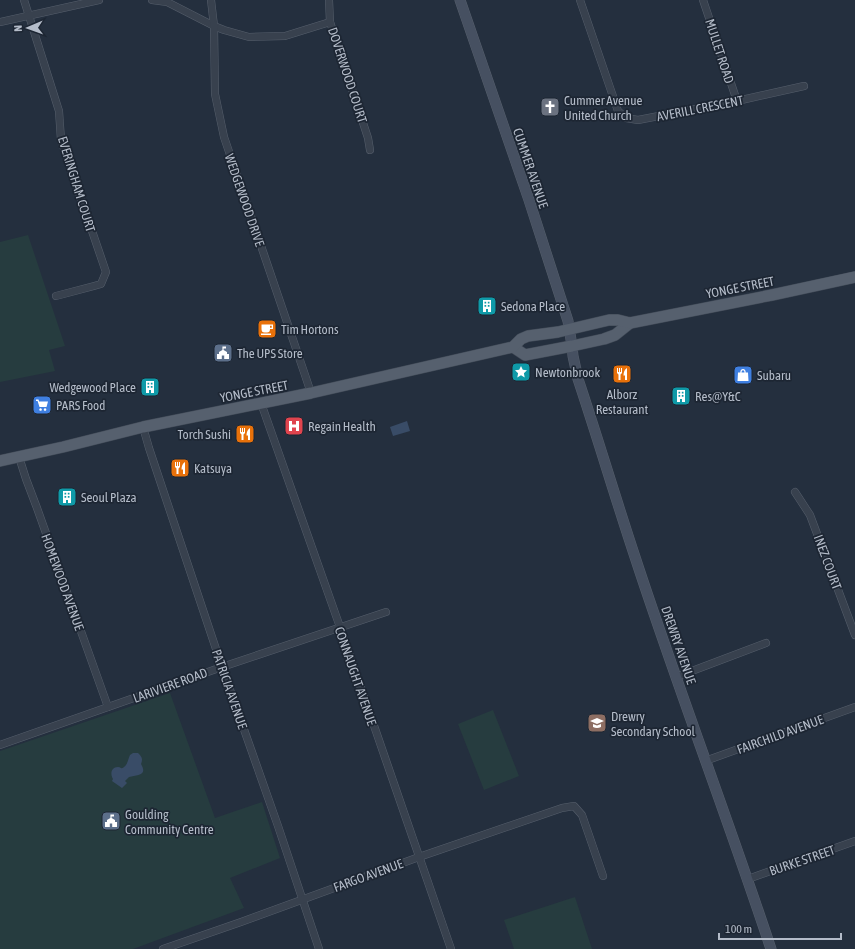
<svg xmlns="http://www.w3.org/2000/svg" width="855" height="949" font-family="'Asap Condensed',sans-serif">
<rect width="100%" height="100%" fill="#242f3e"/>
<g fill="#263c3f">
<path d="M28 235 65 346 49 350 55 371 0 382V242Z"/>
<path d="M170 693 215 818 262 802 280 858 230 878 244 908 133 949H0V751Z"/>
<path d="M493 710 519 776 484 790 458 724Z"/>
<path d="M575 897 592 949H514L504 920Z"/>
</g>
<g fill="#394c67">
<path d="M407 421 410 431 393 436 390 427Z"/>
<path d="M133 753H138C142 757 143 759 141 764 148 776 137 775 129 777L125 781 127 783 122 788 112 781 113 779C110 774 111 767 118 767 122 767 120 770 124 767 128 764 128 759 130 755Z"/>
</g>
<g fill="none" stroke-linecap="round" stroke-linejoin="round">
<g stroke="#565f6c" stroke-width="8">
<g id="street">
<path d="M24 0 59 111 61 140 106 272 101 284 94 286 56 296"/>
<path d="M152 0 167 2 214 26 224 30 249 37 285 36 330 22"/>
<path d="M211 0 214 26 215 94 224 137 305 375 311 393"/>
<path d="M329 0 330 22 368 138 370 150"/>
<path d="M580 0 618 111 626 118 638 120 737 101 804 86"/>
<path d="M703 0 737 101"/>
<path d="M0 22 99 0"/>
<path d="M261 403 340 627 451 949"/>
<path d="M143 427 149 448 222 667 278 826 319 949"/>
<path d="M19 457 26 479 37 508 108 707"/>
<path d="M795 492 810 515 855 635"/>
<path d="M676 677 766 643"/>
<path d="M0 745 222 667 386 612"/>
<path d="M705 761 855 707"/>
<path d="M748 879 855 841"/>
<path d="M163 949 241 922 419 857 562 808 574 806 582 815 603 876"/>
</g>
</g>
<g stroke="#565f6c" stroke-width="11">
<path id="secondary" d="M460 0 529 200 568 321 572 346 573 356 578 379C598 439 616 500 636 560 679 691 728 819 771 949"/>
</g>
<g stroke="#414a57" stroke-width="12">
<g id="primary">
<path d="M513 347 525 355 572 346 604 339 615 335 630 323"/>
<path d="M0 461 63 447 143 427 311 393 513 347 521 339 528 336 558 332 609 320H618L630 323 772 295 855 277"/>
</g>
</g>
<use href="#street" stroke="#38414e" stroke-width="7"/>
<use href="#secondary" stroke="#465061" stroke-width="10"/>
<use href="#primary" stroke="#56606e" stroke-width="11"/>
</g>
<defs>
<g id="church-square" transform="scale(1)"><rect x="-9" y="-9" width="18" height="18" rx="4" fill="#6b7280" stroke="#1d2633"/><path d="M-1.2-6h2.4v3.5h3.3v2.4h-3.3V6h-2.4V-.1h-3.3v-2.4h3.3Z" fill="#fff"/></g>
<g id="building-square" transform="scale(1)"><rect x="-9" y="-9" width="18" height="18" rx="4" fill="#0f9aa8" stroke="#1d2633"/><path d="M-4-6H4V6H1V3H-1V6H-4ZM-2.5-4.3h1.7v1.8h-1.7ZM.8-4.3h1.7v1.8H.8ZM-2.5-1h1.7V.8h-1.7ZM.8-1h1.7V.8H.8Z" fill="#fff"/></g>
<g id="cafe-square" transform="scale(1)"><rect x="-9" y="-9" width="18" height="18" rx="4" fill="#e8710a" stroke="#1d2633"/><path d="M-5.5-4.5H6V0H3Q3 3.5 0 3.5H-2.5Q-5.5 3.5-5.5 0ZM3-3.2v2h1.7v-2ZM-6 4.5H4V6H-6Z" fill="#fff"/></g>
<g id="civic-square" transform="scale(1)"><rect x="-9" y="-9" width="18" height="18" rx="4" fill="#5c6f8a" stroke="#1d2633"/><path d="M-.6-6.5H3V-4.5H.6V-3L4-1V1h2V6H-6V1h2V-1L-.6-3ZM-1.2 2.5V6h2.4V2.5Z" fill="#fff"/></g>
<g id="sight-square" transform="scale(1)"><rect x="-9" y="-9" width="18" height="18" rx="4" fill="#0f9aa8" stroke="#1d2633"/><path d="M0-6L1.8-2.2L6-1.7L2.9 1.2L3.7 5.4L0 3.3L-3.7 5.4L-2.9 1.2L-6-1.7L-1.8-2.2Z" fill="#fff"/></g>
<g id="restaurant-square" transform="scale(1)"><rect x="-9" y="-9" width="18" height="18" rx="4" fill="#e8710a" stroke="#1d2633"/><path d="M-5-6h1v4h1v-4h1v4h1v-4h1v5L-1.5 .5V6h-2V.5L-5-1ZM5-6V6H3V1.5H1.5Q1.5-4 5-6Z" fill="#fff"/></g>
<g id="shop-square" transform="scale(1)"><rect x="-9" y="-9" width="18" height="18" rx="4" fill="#3f7fe0" stroke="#1d2633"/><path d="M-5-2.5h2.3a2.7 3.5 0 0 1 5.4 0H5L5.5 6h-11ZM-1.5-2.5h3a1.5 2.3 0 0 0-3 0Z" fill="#fff"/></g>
<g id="supermarket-square" transform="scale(1)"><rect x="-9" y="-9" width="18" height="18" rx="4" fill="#3f7fe0" stroke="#1d2633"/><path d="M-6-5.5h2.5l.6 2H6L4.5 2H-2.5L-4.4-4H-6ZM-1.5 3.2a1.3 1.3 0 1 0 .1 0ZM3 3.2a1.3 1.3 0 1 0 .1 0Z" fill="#fff"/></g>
<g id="hospital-square" transform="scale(1)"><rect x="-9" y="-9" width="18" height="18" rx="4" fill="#e0444e" stroke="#1d2633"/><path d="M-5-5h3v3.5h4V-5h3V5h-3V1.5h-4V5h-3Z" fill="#fff"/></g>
<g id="school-square" transform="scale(1)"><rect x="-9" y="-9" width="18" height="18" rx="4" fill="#8d6e63" stroke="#1d2633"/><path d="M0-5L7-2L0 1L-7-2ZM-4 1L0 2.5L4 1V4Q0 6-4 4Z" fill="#fff"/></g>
</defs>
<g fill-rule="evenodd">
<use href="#church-square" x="550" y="107"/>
<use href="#building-square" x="487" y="306"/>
<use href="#cafe-square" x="267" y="329"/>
<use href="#civic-square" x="223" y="353"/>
<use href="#sight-square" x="521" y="372"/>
<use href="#restaurant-square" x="622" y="374"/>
<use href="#shop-square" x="743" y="375"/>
<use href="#building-square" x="150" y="387"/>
<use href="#building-square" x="681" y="396"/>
<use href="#supermarket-square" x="42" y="405"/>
<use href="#hospital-square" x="294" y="426"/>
<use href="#restaurant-square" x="245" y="434"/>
<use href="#restaurant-square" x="180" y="468"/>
<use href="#building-square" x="67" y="497"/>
<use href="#school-square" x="597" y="723"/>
<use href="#civic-square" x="111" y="821"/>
</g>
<g text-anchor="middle" stroke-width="3.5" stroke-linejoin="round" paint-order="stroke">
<g font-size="13" fill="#b4bcc9" stroke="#1d2633">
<text transform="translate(720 51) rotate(72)" y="5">MULLET ROAD</text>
<text transform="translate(348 75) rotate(72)" y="5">DOVERWOOD COURT</text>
<text transform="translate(700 108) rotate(-11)" y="5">AVERILL CRESCENT</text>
<text transform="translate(531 168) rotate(71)" y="5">CUMMER AVENUE</text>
<text transform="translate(77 184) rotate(73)" y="5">EVERINGHAM COURT</text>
<text transform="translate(245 200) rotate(71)" y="5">WEDGEWOOD DRIVE</text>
<text transform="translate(740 287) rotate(-11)" y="5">YONGE STREET</text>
<text transform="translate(254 391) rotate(-11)" y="5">YONGE STREET</text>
<text transform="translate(828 562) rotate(70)" y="5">INEZ COURT</text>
<text transform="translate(63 582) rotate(70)" y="5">HOMEWOOD AVENUE</text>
<text transform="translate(679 645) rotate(71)" y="5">DREWRY AVENUE</text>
<text transform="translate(356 676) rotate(71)" y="5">CONNAUGHT AVENUE</text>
<text transform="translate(170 685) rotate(-20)" y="5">LARIVIERE ROAD</text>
<text transform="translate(230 689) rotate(71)" y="5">PATRICIA AVENUE</text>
<text transform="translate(780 734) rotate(-20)" y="5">FAIRCHILD AVENUE</text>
<text transform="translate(802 860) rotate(-19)" y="5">BURKE STREET</text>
<text transform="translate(368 875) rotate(-20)" y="5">FARGO AVENUE</text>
</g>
<g font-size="13" fill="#b4bcc9" stroke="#1d2633" text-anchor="start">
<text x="564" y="105">Cummer Avenue<tspan x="564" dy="15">United Church</tspan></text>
<text x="501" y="311">Sedona Place</text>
<text x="281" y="334">Tim Hortons</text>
<text x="237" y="358">The UPS Store</text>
<text x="535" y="377">Newtonbrook</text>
<text x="757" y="380">Subaru</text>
<text x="136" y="392" text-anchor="end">Wedgewood Place</text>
<text x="622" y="399" text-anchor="middle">Alborz<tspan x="622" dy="15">Restaurant</tspan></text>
<text x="695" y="401">Res@Y&amp;C</text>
<text x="56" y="410">PARS Food</text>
<text x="308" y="431">Regain Health</text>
<text x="231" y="439" text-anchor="end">Torch Sushi</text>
<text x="194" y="473">Katsuya</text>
<text x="81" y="502">Seoul Plaza</text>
<text x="611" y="721">Drewry<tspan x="611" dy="15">Secondary School</tspan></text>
<text x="125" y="819">Goulding<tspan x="125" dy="15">Community Centre</tspan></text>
</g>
</g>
<g transform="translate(28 28) rotate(268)" stroke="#1d2633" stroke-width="3" paint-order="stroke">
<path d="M0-3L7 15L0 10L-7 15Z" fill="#b4bcc9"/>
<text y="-6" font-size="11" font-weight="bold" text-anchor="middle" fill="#b4bcc9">N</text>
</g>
<path d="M719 933v6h122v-6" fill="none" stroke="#b4bcc9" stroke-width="2"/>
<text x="725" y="933" font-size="12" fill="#b4bcc9" stroke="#1d2633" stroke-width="3" paint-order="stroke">100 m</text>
</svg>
